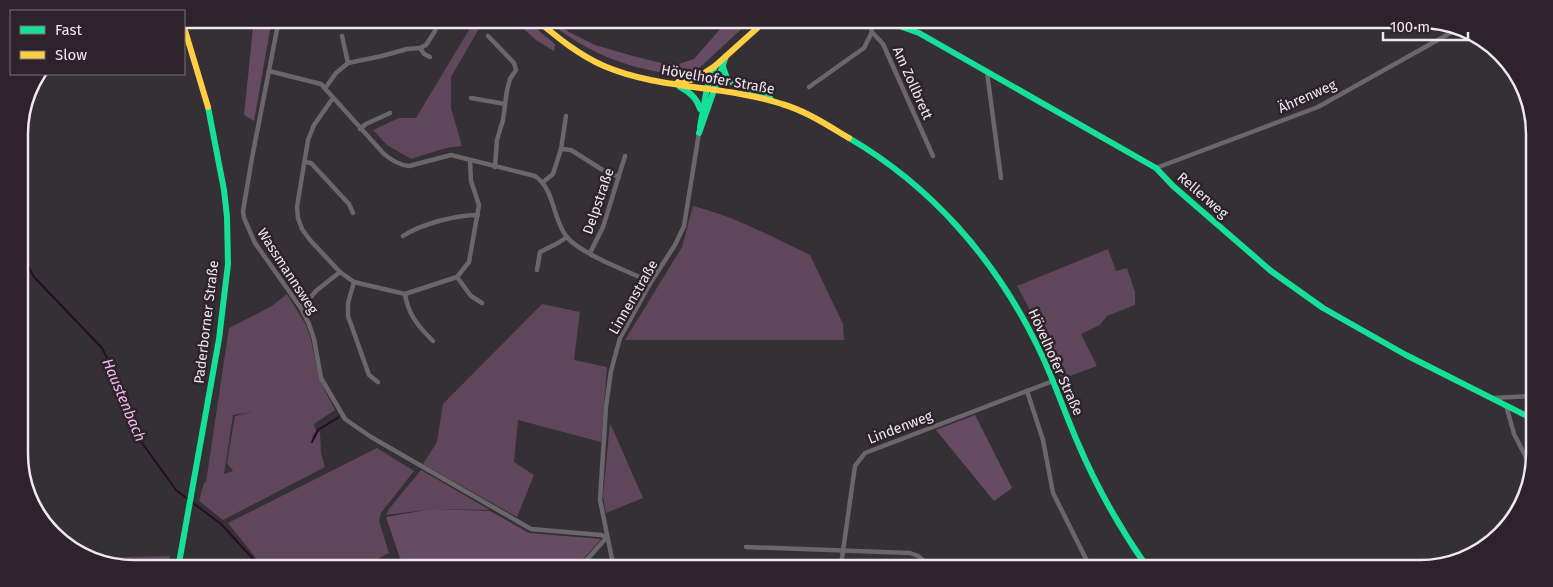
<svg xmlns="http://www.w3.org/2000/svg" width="1553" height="587" font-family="'Fira Sans',sans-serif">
<rect width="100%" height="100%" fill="#353035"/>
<g fill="#5f465b" fill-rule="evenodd">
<path d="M475 20H484L451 77V108L462 146 446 148 411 159 387 145 373 130 399 118H416Z"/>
<path d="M693 206C734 216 772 237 810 255L843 324 844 340H625L682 247Z"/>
<path d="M1108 249 1116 271 1127 268 1135 292V305L1107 316 1100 325 1081 334 1097 366 1062 379 1042 332 1017 286Z"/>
<path d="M287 294 306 325 311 340 319 379 335 410 314 424 316 431 312 438 314 439 318 432H320L321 453 325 467 223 520 199 501 204 483 206 482 229 328 272 306ZM253 412 235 416 227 463 233 471 224 474 233 415Z"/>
<path d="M542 304 580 312 574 360 607 367 601 442 518 420 514 462 534 475 517 517 423 464 437 442 443 404Z"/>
<path d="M610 423 643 498 606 513 603 497Z"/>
<path d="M377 448 414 471 381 513 379 521 389 553 369 563H260L228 523Z"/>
<path d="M421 470 490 510 433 509 386 515 389 509Z"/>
<path d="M170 556 168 563 97 562 90 558Z"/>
</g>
<g fill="#664b62">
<path d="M261 19H272L254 121 244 115 253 28Z"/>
<path d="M514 20 529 21 539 31 555 44 554 51 536 40Z"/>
<path d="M547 21H555L569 32 595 45 633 56 661 63 679 64 694 59 722 27 734 21 749 22 696 71C682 78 673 75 659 72 615 64 582 48 547 21Z"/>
<path d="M975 415 1012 488 994 501 936 430Z"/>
<path d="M432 509 490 511 529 533 601 539 579 564H402L386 517Z"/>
</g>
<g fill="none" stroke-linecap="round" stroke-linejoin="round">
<g stroke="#260d23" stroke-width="2">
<path d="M20 251 34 277 102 348 123 390 140 440 176 490 189 500"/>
<path d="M312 442 318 430 339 417"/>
<path d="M193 503 221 524 257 563"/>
</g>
<g stroke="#6b666b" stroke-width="4.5">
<path d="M279 19 252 158 243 211 244 218 255 243 301 308 309 324 314 339 321 378 345 419 371 437 531 529 601 535 607 537"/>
<path d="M662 21V27"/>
<path d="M869 22 872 32 883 44 933 156"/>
<path d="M342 36 348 63"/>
<path d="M488 36 514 63 516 70 510 79 507 90 503 120 497 140 495 167"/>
<path d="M420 48 424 54 430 57"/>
<path d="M269 71 321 84 384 154C392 160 399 165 409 166L451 155 535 176C555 190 552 217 566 236 580 254 629 272 651 282"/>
<path d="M987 72 1001 178"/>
<path d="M326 87 336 73 348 63 382 56 407 49 420 48 426 45 435 31 436 22 438 20"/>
<path d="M809 87 864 48 872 32"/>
<path d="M333 98 314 125 308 140 297 207 298 218 302 229 310 240 340 272 354 282 405 294 457 277 469 262 479 205 471 181 470 161"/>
<path d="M471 98 505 104"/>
<path d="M360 129 366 124 390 113"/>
<path d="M561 149 571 150 601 169 619 177"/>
<path d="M305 162 311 163 349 204 353 213"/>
<path d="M1156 168 1318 107 1452 32 1459 27"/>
<path d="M543 182 553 174 561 149 566 116"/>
<path d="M403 236C421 224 456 215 478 215"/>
<path d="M590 253 603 227 625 156"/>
<path d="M537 270 540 252 558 243 567 237"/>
<path d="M457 277 471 296 482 303"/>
<path d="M354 282 348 303V316L369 375 378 382"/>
<path d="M405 294C408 315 419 327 433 341"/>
<path d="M301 308 317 290 340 272"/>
<path d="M1027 391 1043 440 1053 493 1090 567"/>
<path d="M1494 398 1529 396"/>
<path d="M1506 405 1514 434 1529 463"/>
<path d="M746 547 910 553 918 556 930 566"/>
<path d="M583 564 607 537"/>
<path d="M613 564 600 500 606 407 611 371 620 338 651 282 675 245 684 226 699 133"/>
<path d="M841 565 855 466 865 453 1053 381"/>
</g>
<g stroke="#16e098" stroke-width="6">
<path d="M888 22 919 33 1156 168 1173 186 1271 271 1323 308 1406 355 1529 417"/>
<path d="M723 67 727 78 731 82 770 98"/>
<path d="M680 87C690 92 697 98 700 109"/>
<path d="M700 127 707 88 715 66"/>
<path d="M699 133 726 56"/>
<path d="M849 138C931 186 994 258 1036 343 1052 374 1063 409 1077 441 1096 486 1119 527 1147 567"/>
<path d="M179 563 219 339 228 264 227 217 224 190 208 107"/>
</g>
<g stroke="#ffcf43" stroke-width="6">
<path d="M538 21C558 38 579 55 604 66 660 90 724 85 782 104 806 111 827 125 849 138"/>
<path d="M184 27 208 107"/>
<path d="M678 82 695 79 715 66 764 22"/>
</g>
</g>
<g text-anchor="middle" stroke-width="5" stroke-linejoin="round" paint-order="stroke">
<g font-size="14" fill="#efe8ee" stroke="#2e232c">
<text transform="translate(718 79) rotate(10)" y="5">Hövelhofer Straße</text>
<text transform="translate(913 83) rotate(66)" y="5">Am Zollbrett</text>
<text transform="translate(1307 96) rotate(-24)" y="5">Ährenweg</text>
<text transform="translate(1203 195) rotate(41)" y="5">Rellerweg</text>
<text transform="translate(598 201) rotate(-71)" y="5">Delpstraße</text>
<text transform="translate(288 271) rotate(57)" y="5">Wassmannsweg</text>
<text transform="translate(633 297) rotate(-60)" y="5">Linnenstraße</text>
<text transform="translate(206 322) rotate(-83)" y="5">Paderborner Straße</text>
<text transform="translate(1056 362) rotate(66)" y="5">Hövelhofer Straße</text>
<text transform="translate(900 427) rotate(-21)" y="5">Lindenweg</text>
</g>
<g font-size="15" font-style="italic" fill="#f3bceb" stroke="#2e232c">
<text transform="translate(124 400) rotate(67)" y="5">Haustenbach</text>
</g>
</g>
<path d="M0 0H1553V587H0ZM134 28H1420A106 106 0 0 1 1526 134V454A106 106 0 0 1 1420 560H134A106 106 0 0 1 28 454V134A106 106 0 0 1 134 28Z" fill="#2e232c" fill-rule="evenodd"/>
<path fill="none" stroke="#efe8ee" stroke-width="2.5" d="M134 28H1420A106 106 0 0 1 1526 134V454A106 106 0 0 1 1420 560H134A106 106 0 0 1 28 454V134A106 106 0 0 1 134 28Z"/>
<rect x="10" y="10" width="175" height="65" fill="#2e232c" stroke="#7b727a"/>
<rect x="20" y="26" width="25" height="8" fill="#16e098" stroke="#7b727a"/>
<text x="55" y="35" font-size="15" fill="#efe8ee">Fast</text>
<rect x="20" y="51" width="25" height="8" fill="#ffcf43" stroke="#7b727a"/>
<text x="55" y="60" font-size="15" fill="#efe8ee">Slow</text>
<path d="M1383 32v8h85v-8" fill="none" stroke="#efe8ee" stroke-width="2.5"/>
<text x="1390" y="32" font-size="15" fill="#efe8ee" stroke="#2e232c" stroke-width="4" paint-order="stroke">100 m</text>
</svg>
